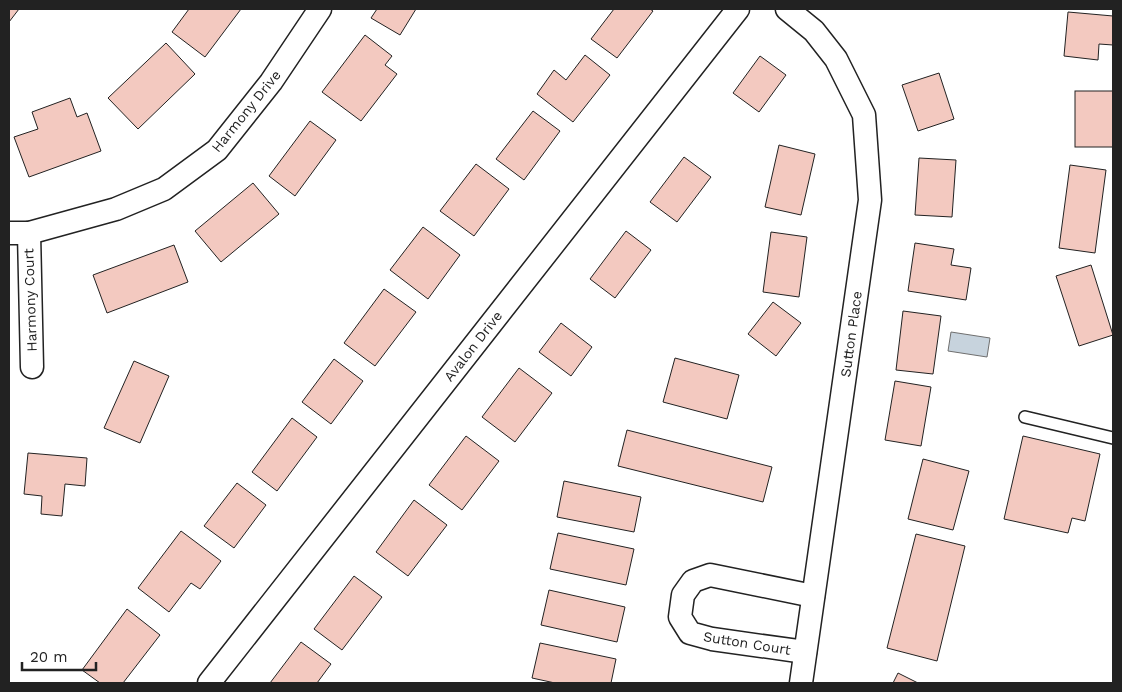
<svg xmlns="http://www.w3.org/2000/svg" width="1122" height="692" font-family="'Work Sans',sans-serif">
<rect width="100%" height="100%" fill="#fff"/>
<path fill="#c7d3dd" stroke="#6f6f6f" d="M951 332 990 338 987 357 948 351Z"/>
<g fill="#f3c9c0" stroke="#222">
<path d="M9 9H19L9 22Z"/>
<path d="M189 9H241L205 57 172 32Z"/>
<path d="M377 9H416L400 35 371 18Z"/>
<path d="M614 9H650L653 11 617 58 591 39Z"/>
<path d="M1068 12 1113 16V45L1099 44 1098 60 1064 56Z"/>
<path d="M365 35 392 56 385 65 397 74 361 121 322 92Z"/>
<path d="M166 43 195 74 138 129 108 98Z"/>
<path d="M585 55 610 75 573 122 537 94 554 70 566 80Z"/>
<path d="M760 56 786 75 759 112 733 93Z"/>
<path d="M939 73 954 119 918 131 902 85Z"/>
<rect x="1075" y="91" width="38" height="56"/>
<path d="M70 98 77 117 87 113 101 151 29 177 14 137 38 129 32 112Z"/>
<path d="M533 111 560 131 524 180 496 159Z"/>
<path d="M310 121 336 140 295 196 269 176Z"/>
<path d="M779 145 815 154 801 215 765 207Z"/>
<path d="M684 157 711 177 677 222 650 202Z"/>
<path d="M919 158 956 160 952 217 915 215Z"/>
<path d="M476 164 509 189 474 236 440 211Z"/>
<path d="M1070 165 1106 170 1095 253 1059 248Z"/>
<path d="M253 183 279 214 221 262 195 231Z"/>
<path d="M423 227 460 255 428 299 390 270Z"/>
<path d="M626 231 651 250 615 298 590 279Z"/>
<path d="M771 232 807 237 799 297 763 292Z"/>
<path d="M915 243 954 249 951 265 971 268 966 300 908 291Z"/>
<path d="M174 245 188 282 107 313 93 275Z"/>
<path d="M1091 265 1113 335 1079 346 1056 276Z"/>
<path d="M384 289 416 312 375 366 344 343Z"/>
<path d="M773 302 801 323 776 356 748 334Z"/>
<path d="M903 311 941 316 933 374 896 370Z"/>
<path d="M561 323 592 347 571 376 539 352Z"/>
<path d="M675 358 739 375 727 419 663 402Z"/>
<path d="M334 359 363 381 331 424 302 402Z"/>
<path d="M134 361 169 376 140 443 104 428Z"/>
<path d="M519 368 552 393 515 442 482 417Z"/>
<path d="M895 381 931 387 921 446 885 440Z"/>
<path d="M292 418 317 437 277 491 252 472Z"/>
<path d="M627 430 772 467 763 502 618 466Z"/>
<path d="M466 436 499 461 462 510 429 485Z"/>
<path d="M1023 436 1100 454 1085 521 1072 518 1068 533 1004 519Z"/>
<path d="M28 453 87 458 85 486 65 484 62 516 41 514 42 496 24 494Z"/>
<path d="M923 459 969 471 953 530 908 519Z"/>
<path d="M564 481 641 497 634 532 557 517Z"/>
<path d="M237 483 266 505 234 548 204 526Z"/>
<path d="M414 500 447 525 408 576 376 552Z"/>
<path d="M181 531 221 561 200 589 191 583 169 612 138 588Z"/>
<path d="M558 533 634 549 626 585 550 569Z"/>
<path d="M916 534 965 546 937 661 887 648Z"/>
<path d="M354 576 382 597 342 650 314 629Z"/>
<path d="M549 590 625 607 617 642 541 625Z"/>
<path d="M127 609 160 635 123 683H100L82 670Z"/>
<path d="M301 642 331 664 317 683H270Z"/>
<path d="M540 643 616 659 611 683H555L532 678Z"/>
<path d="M898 673 918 683H893Z"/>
</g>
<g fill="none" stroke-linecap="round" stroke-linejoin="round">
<g stroke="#222" stroke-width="14">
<path id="service" d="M1025 417 1113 438"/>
</g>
<g stroke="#222" stroke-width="25">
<g id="minor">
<path d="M787 9 814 31 836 59 864 115 870 200 801 683"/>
<path d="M9 233H29L116 209 164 189 217 150 271 82 320 9"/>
<path d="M29 233 32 367"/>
<path d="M805 652 712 639 690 633 680 617 683 595 693 581 710 575 813 596"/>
<path d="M209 683 738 9"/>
</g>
</g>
<use href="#service" stroke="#fff" stroke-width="11"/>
<use href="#minor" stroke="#fff" stroke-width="22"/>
</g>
<g text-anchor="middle" stroke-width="4" stroke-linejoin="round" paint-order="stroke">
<g font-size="14" fill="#222" stroke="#fff">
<text transform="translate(246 111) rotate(-51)" y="5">Harmony Drive</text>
<text transform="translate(30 300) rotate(-92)" y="5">Harmony Court</text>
<text transform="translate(851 334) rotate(-82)" y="5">Sutton Place</text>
<text transform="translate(473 346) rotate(-52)" y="5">Avalon Drive</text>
<text transform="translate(747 643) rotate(9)" y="5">Sutton Court</text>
</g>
</g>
<rect width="1122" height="692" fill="none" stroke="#222222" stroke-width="20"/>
<path d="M22 662v8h74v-8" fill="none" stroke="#222222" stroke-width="2.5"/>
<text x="30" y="662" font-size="15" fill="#222222" stroke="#ffffff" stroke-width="4" paint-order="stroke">20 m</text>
</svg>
